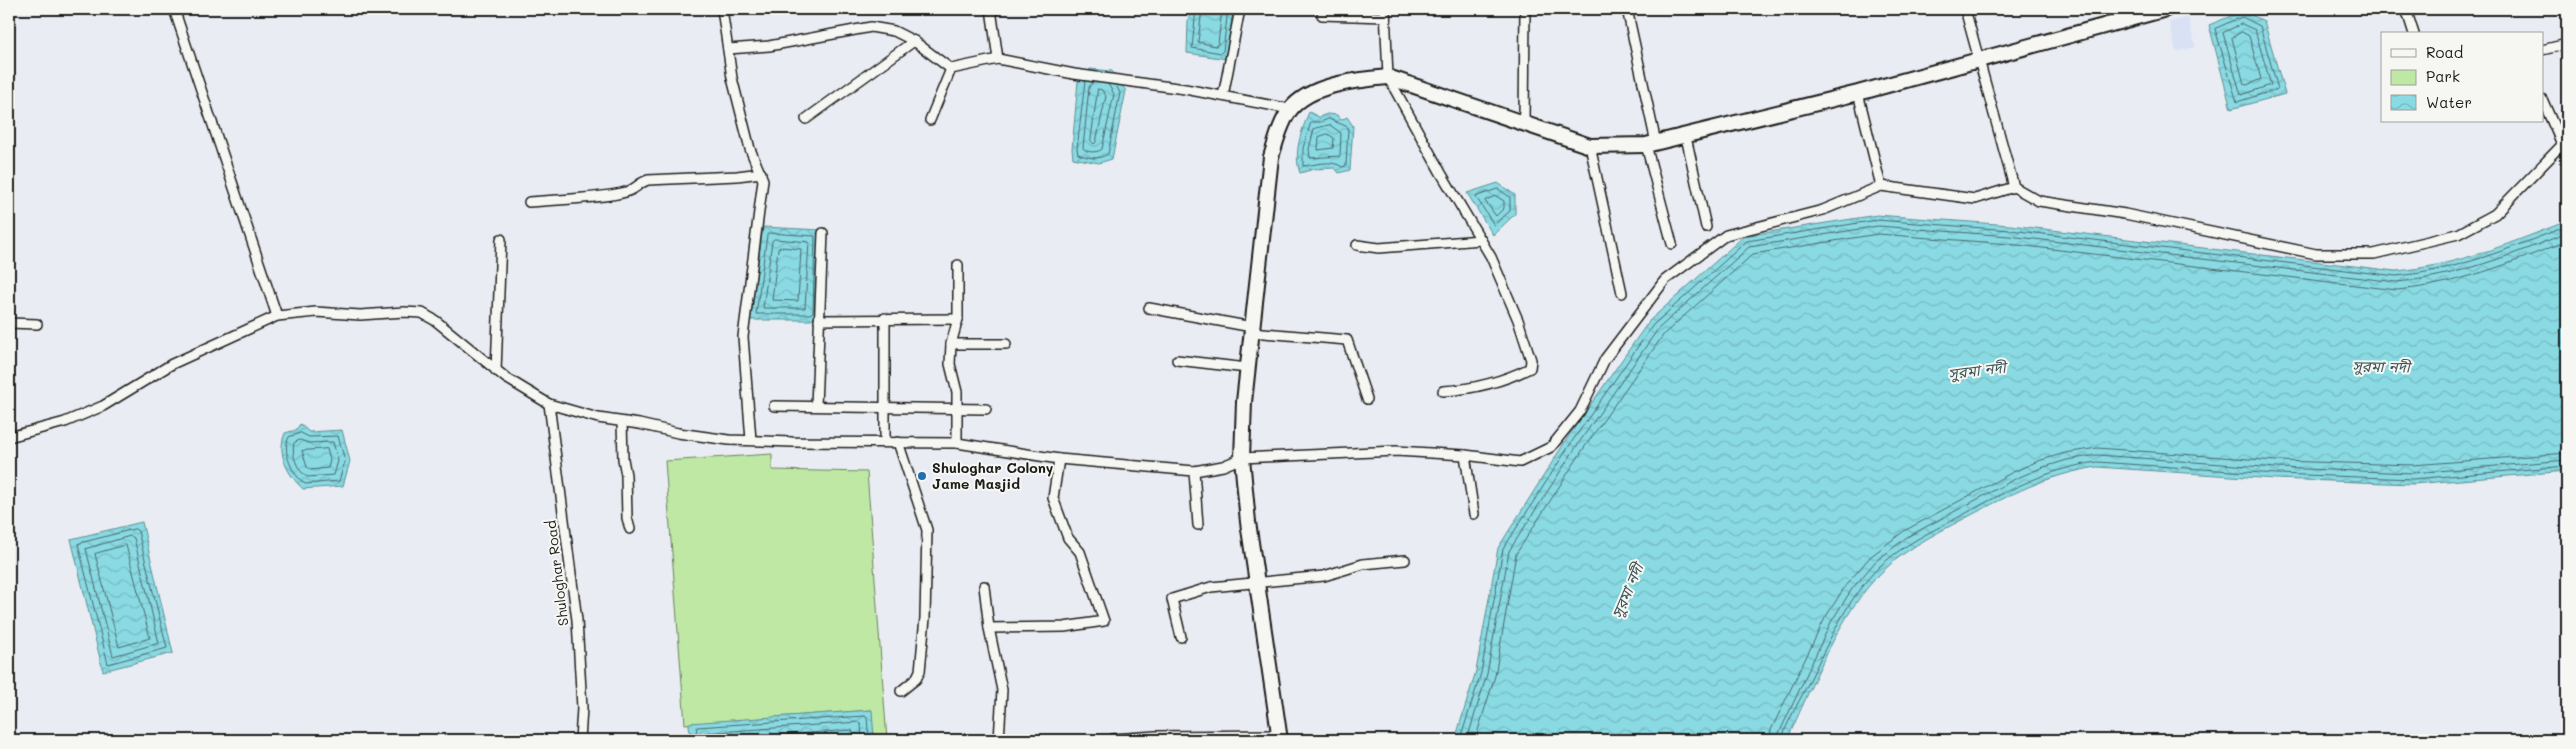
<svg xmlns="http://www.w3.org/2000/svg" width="2576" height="749" font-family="Mali,'Noto Sans Bengali',sans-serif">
<defs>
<pattern id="water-waves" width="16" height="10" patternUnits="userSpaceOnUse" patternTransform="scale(1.25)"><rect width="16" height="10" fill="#89dae3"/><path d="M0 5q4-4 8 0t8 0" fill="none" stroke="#76bac2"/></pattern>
</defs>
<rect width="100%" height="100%" fill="#e9edf3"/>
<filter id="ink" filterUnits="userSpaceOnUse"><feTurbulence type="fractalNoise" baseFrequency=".02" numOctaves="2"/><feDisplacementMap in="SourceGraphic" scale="10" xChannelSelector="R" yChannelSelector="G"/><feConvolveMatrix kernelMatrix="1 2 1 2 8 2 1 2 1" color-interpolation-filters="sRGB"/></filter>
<g filter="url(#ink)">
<path fill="#d9e2f4" d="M2188 17 2196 47 2176 52 2169 22Z"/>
<path fill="#bee8a4" stroke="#6d8260" d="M772 454V470L867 472 887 740H874L871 710 685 724 665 461Z"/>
<g fill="url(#water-waves)" stroke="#5d8e93">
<path d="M1191 9H1233L1227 59 1187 53 1188 21Z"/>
<path d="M2243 11 2264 21 2285 94 2231 109 2209 25Z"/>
<path d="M1090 69 1112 71 1126 91 1112 159 1099 163 1073 158 1072 149 1078 81Z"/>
<path d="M1309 112 1319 117 1327 114 1337 115 1341 120 1347 117 1353 126 1350 170 1339 173 1335 168 1314 169 1300 173C1293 153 1301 132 1309 112Z"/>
<path d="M1498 183 1515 195V214L1493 235 1467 193Z"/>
<path d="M1877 215 2010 225 2396 271C2456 266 2511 243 2567 221V471L2413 484 2276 479 2097 467C2052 474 2017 491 1977 512 1945 529 1910 545 1884 570 1839 612 1813 685 1787 740H1455L1476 671 1498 548 1568 437 1649 321 1744 236Z"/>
<path d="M763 227 821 230 817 316 811 320H750Z"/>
<path d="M300 424 309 432 342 430 350 461 343 486 303 489C288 475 276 454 285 433L296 430Z"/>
<path d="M142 522 173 653 103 671 71 539Z"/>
<path d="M872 710 874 740H690L689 723Z"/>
</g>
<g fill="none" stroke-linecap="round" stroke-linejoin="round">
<g stroke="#48686c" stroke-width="1">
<path d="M1196 9 1192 48 1221 53 1223 51 1228 9"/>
<path d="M1202 9 1198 42 1215 46 1218 44 1222 9"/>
<path d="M2242 17 2260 26 2278 89 2237 102 2215 29Z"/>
<path d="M2242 24 2255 30 2271 85 2241 95 2223 33Z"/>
<path d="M2242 32 2249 36 2261 79 2247 85 2244 84 2232 38Z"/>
<path d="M1085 81 1077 149 1078 154C1088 158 1098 160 1108 154L1120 93 1116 85"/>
<path d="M1093 82 1089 87 1083 148C1086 153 1098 153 1102 149L1114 94 1108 84"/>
<path d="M1098 89 1102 90 1106 96 1096 142 1094 144 1091 141Z"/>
<path d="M1329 119 1348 127 1346 166 1342 167C1332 159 1315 165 1303 166V148L1311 122H1320Z"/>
<path d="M1330 125 1341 133 1340 156 1310 158 1309 149 1314 129Z"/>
<path d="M1328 134 1334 138 1333 148 1318 150 1319 137Z"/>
<path d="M1498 189 1510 197V211L1494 225 1476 197Z"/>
<path d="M1496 196 1504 201V208L1496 216 1485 201Z"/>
<path d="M769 233 815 236 813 312 810 314H756L767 235Z"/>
<path d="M775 239 809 242 805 308H763L772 241Z"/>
<path d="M781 247 801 249 798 301 772 300 778 249Z"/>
<path d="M301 433 309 437 338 436 345 461 339 481 305 484C293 475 281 452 289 437Z"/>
<path d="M300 440 308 443 333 442 338 461 334 475 307 477C297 470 291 455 294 443Z"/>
<path d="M327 449 330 460 328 468 310 470 307 467 302 451Z"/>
<path d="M135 529 138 531 167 648 108 664 78 544Z"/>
<path d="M131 536 134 538 159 643 113 656 86 549Z"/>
<path d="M126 545 150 638 119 647 95 554Z"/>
<path d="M695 740 697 727 865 716 867 718 869 740"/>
<path d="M702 740 704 733 859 722 861 724 862 740"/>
<path d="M711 740 852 730 855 740"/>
<path d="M1460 740 1481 673 1503 549 1573 440 1653 325 1747 241 1877 220 2010 230 2396 276C2456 271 2511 248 2567 226"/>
<path d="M1467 740 1487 674 1509 551 1578 444 1658 329 1749 247 1878 226 2009 236 2396 282C2457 277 2511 255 2567 233"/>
<path d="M1475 740 1495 676 1516 554 1584 448 1664 334 1753 254 1878 234 2009 244 2397 290C2457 285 2511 263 2567 241"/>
<path d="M1769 740 1771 730 1825 618 1846 585 1870 557 1904 531 2011 473 2038 461 2065 453 2097 448 2277 461 2413 465 2567 453"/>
<path d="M1776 740 1831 622 1852 589 1875 562 1907 537 2015 479 2041 468 2067 460 2097 455 2277 468 2413 473 2567 460"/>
<path d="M1782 740C1784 726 1804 693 1811 678 1830 639 1848 597 1880 566 1903 545 1930 532 1957 518 2003 493 2045 469 2097 462L2277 474 2413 479 2567 466"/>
</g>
<g stroke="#1c1c1c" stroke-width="12">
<g id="street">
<path d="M174 9 277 316"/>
<path d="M722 9 732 78 750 149 763 180 743 337 751 440"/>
<path d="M991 9 998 59"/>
<path d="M1385 9 1388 77 1441 173 1491 257 1518 320 1531 360 1530 368C1502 382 1474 389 1443 391"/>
<path d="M1627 9 1656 143"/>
<path d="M1965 9 2014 187"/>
<path d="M2406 9 2414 34"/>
<path d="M1322 15 1385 17"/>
<path d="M728 49 769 46 871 27 894 31 914 41 951 69"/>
<path d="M2542 50 2567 44"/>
<path d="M1858 93 1881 186"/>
<path d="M1223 96 1240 9"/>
<path d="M2542 99 2562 144"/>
<path d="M806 119 914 41"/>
<path d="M930 120 951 69 998 59 1074 74 1185 89 1290 109"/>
<path d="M1524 123 1525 9"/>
<path d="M1686 137 1706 227"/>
<path d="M1646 145 1672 244"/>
<path d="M1590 146 1622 293"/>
<path d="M529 202C550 200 616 198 631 190 637 187 641 182 648 180L737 176 761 173"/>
<path d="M1357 245 1379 248 1481 240"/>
<path d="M1149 308 1252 327"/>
<path d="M819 320 958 319"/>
<path d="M9 323 37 324"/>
<path d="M1251 332 1347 340 1367 399"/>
<path d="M951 344H1006"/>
<path d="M1177 360 1247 368"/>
<path d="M496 371 501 239"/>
<path d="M549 404 577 620 582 708 580 740"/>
<path d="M774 406 986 409"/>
<path d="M816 406 823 233"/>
<path d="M622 422 623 459 626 475 627 518 630 529"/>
<path d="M9 437 65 422 103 406 172 364 277 316 316 312 360 315 404 312 422 313 436 321 506 378 549 404 598 418 639 424 678 433 729 440 792 442 957 443 1059 459 1194 471 1223 466 1242 458 1396 451 1465 455 1520 462 1551 447 1580 411 1605 359 1665 280 1726 235 1823 210 1881 186 1975 199 2014 187 2039 201 2125 214 2316 254H2374L2458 234 2495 214 2567 140"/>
<path d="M885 442V318"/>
<path d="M898 442 927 530 925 618 920 671 916 679 901 691"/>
<path d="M957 443V392L950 364 951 344 958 319V265"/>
<path d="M1465 455 1474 514"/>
<path d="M1194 471 1198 525"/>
<path d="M984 586 989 628 1002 690 999 740"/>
<path d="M989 628 1064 627 1104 621 1080 552 1068 538 1053 498 1059 459"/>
<path d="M1181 637 1172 599 1211 587 1324 576 1363 564 1405 560"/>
<path d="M1113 739 1155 736 1280 735"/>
</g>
</g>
<g stroke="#1c1c1c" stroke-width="18">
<path id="secondary" d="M1280 740 1248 522 1242 458 1244 402 1271 157C1276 142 1280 123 1290 110 1310 84 1358 80 1388 77L1590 146 1646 145 1858 93 2166 9"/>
</g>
<use href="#street" stroke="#f6f6f2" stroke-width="9"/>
<use href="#secondary" stroke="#f6f6f2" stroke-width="14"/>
</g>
</g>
<circle fill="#1f6fb2" stroke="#f6f6f2" stroke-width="2" cx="922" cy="476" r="5"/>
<g text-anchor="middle" stroke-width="4" stroke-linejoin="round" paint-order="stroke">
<g font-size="14" font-weight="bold" fill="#1c1c1c" stroke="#f6f6f2" text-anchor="start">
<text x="932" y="473">Shuloghar Colony<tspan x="932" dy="16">Jame Masjid</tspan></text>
</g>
<g font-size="14" fill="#1c1c1c" stroke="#f6f6f2">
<text transform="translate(557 573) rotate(-97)" y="5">Shuloghar Road</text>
</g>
<g font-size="15" font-style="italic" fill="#3d5558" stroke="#f6f6f2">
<text transform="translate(2381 367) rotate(1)" y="5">সুরমা নদী</text>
<text transform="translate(1977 371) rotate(-7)" y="5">সুরমা নদী</text>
<text transform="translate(1628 591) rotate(-67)" y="5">সুরমা নদী</text>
</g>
</g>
<rect width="2576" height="749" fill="none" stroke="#f6f6f2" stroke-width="30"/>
<rect x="15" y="15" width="2546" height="719" fill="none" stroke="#1c1c1c" stroke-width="2" filter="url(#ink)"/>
<rect x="2381" y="32" width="162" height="90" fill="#f6f6f2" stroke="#9f9f9c"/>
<rect x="2391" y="49" width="25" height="8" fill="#f6f6f2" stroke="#9f9f9c"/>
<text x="2426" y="58" font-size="15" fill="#1c1c1c">Road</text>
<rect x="2391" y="70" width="25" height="15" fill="#bee8a4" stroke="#9f9f9c"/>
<text x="2426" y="82" font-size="15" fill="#1c1c1c">Park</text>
<rect x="2391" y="95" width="25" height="15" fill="url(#water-waves)" stroke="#9f9f9c"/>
<text x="2426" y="108" font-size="15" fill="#1c1c1c">Water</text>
</svg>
